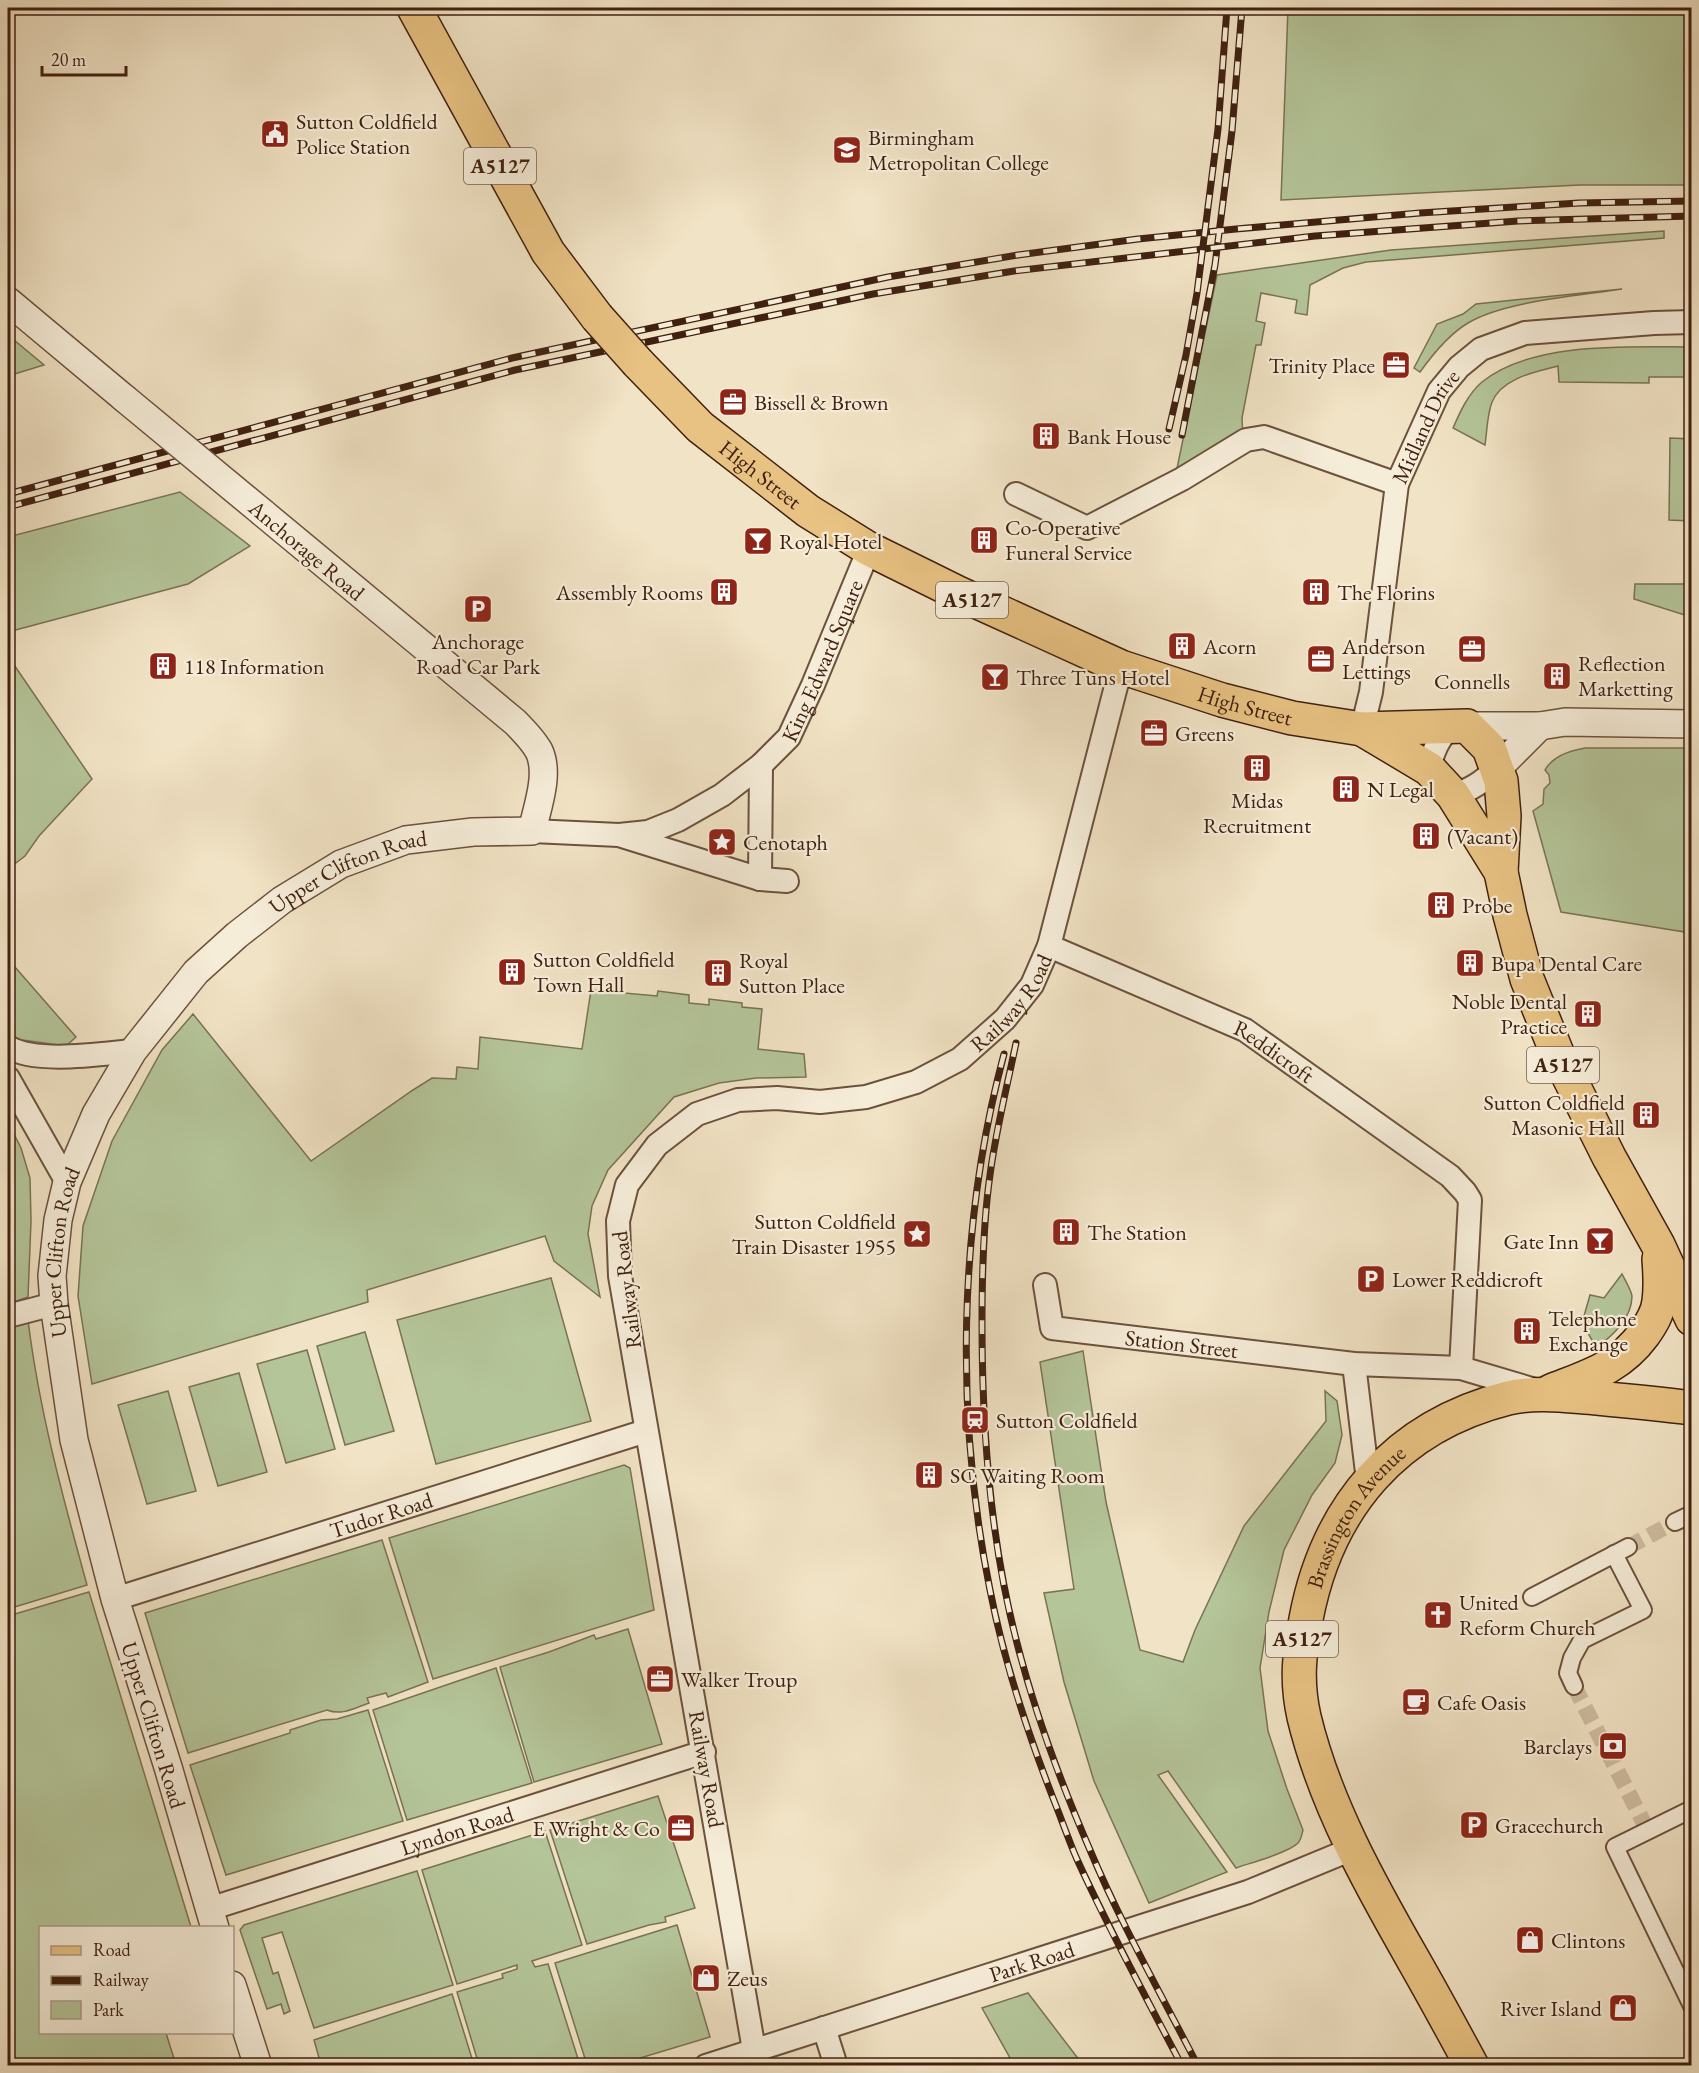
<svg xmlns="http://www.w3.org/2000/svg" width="1699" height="2073" font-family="'EB Garamond',serif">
<rect width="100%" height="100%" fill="#f1e3c5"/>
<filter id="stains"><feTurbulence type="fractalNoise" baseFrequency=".00333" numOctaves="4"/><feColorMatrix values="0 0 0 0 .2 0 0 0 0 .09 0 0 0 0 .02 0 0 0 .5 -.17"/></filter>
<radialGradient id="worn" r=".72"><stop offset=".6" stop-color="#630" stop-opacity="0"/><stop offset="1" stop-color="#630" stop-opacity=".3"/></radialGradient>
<g fill="#b4c599" stroke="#7a7354" stroke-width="1.5">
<path d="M1288 8H1691V23L1684 71 1691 72V185H1580L1281 200Z"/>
<path d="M1664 231V238L1366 262 1343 268 1310 285 1307 315 1295 313 1297 300 1261 293 1256 321 1265 323 1261 345H1256L1242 418 1243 438 1174 483 1217 275 1391 250Z"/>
<path d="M1622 289C1578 296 1505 301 1468 323 1449 334 1433 354 1420 372L1414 368 1437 324 1463 314 1476 304Z"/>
<path d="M8 335 44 365 8 376Z"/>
<path d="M1691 347V411L1690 377H1649V383L1559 382 1558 366C1535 372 1502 378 1492 402 1487 415 1487 432 1485 445L1453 428C1460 412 1468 394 1482 382 1532 341 1631 347 1691 347Z"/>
<path d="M1670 438 1691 439V521L1669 520Z"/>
<path d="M180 492 250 546 188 584 8 632V537Z"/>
<path d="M1635 584H1691V617L1634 599Z"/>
<path d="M8 656 92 779 39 836 25 856 8 869Z"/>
<path d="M1585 748H1691V933L1561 912 1533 811 1543 804 1544 789 1550 783 1549 775 1545 770C1553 756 1569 751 1585 748Z"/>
<path d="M8 959 76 1037 66 1046 8 1038Z"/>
<path d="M591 990 657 996 658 991 689 995V1003L709 1005V999L742 1003V1007L762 1009 758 1049 804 1054 806 1077 756 1078 719 1083 674 1097 608 1170 592 1206 588 1234 600 1297 554 1261 545 1236 367 1290 368 1302 92 1384 78 1296 83 1226 112 1141 162 1050 193 1014 311 1161 413 1090 432 1078 456 1079 457 1067 478 1069 480 1037 582 1049Z"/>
<path d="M8 1122 21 1148 30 1178 31 1221 28 1297 8 1304Z"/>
<path d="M1622 1274C1625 1280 1631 1290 1632 1296 1632 1318 1612 1337 1596 1347L1582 1323 1590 1295 1604 1298Z"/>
<path d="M551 1278 591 1421 436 1464 397 1320Z"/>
<path d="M28 1320C39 1410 63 1498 87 1585L8 1609V1326Z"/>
<path d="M365 1332 394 1431 345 1445 317 1346Z"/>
<path d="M307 1350 335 1449 286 1463 257 1364Z"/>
<path d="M1083 1351 1106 1502 1140 1650 1183 1662 1195 1630 1244 1526 1326 1421 1325 1391 1337 1401 1342 1435 1335 1463 1312 1495 1284 1550 1269 1612 1260 1668 1268 1731 1287 1789 1303 1830C1302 1834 1301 1840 1298 1843 1288 1853 1250 1863 1236 1868L1168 1771 1158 1775 1227 1872 1149 1903 1094 1781 1064 1682 1044 1593 1074 1589 1040 1362Z"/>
<path d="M239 1373 267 1472 218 1486 189 1387Z"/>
<path d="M168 1391 196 1491 147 1504 118 1405Z"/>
<path d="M624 1465 630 1468 654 1610 433 1679 389 1538Z"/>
<path d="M382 1540 428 1682 388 1697 386 1693 367 1698 369 1703C354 1708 342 1716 327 1710L188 1753 145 1613Z"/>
<path d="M89 1592 191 1927 40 1928V2032L166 2033 176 2065H8V1616Z"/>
<path d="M628 1629 662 1744 534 1782 500 1667 549 1652 594 1635 596 1639Z"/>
<path d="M496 1668 532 1783 407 1820 373 1710Z"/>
<path d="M368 1710 403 1821 226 1875 190 1765 290 1733V1730L321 1720 337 1719Z"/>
<path d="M658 1796 695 1908 665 1917 666 1922 649 1925 587 1944 550 1830Z"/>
<path d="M545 1831 582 1945 532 1961 535 1967 548 1964 580 2065H479L457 1992 503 1978 502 1974 517 1969V1965L457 1984 422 1870Z"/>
<path d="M417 1871 453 1985 314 2028 282 1932 262 1938 273 1974 278 1972 290 2011 284 2014 281 2004 267 2009 240 1930 244 1925Z"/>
<path d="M677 1925 710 2037 617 2065H587L555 1963Z"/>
<path d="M1028 1993 1083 2065H1014L982 2008Z"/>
<path d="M452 1994 474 2065H321L314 2040Z"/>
</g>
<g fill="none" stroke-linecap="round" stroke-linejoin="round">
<g stroke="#cebca1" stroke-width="16" stroke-dasharray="16 8" stroke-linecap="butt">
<path d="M1628 1547 1675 1522"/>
<path d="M1574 1686 1648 1831"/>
</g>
<g stroke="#6c523d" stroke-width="20">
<g id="pedestrian">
<path d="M1675 1522 1692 1514"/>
<path d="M1532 1597 1628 1547"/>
<path d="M1574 1686 1568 1673 1572 1658 1582 1640 1643 1610 1614 1554"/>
<path d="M1692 1809 1615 1847 1692 2006"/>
</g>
</g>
<g stroke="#6c523d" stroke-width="26">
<g id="minor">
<path d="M1016 494 1087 528 1182 479 1246 440 1264 437 1397 484"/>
<path id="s1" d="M1362 729 1371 692 1397 484 1439 391 1459 367 1481 349 1525 333 1654 323 1692 322"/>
<path d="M1429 769C1433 751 1438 739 1451 726"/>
<path d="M1453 795C1472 790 1483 781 1498 768"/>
<path d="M532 831 619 835 760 879 761 765"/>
<path id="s2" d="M619 835 648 832 678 820 722 795 761 765 789 737 813 685 869 549"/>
<path d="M760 879 787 881"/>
<path id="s3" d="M1049 946 1245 1030 1450 1176 1465 1192 1470 1200 1461 1368"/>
<path d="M8 1047C36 1064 100 1054 133 1051"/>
<path d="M8 1078 67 1182"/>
<path id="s4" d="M1045 1285 1052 1328 1354 1364 1461 1368 1535 1390"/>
<path d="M8 1316 54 1304"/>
<path d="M1354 1364 1368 1481"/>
<path id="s5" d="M115 1599 646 1431"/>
<path id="s6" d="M209 1909 704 1752"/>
<path d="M824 2028 836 2066"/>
<path id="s7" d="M754 2050 620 1276 618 1221 627 1185 657 1145 697 1114 738 1100 777 1098 820 1102 866 1097 916 1082 960 1059 1005 1019 1032 985 1049 946 1121 667"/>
<path id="s8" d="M706 2066 1248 1892 1352 1849"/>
</g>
</g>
<g stroke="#6c523d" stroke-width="30">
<g id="tertiary">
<path d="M8 301 124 398"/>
<path d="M1467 726H1540L1565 722 1692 724"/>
<path d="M1498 768 1540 726"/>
<path id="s9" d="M215 1928 168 1767 115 1599 74 1440 54 1304 52 1276 58 1220 67 1182 96 1114 133 1051 196 972 237 935 282 900 341 864 406 840 473 832 532 831C537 808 550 774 539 751 533 740 524 731 515 722L263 513"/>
<path d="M232 1985 258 2066"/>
</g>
</g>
<g stroke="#402110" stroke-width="36">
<g id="primary">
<path d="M414 8 548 252 597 317"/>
<path id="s10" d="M638 363 700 427 808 511 869 549 958 593 1121 667 1222 700 1292 718 1362 729 1467 726 1489 748 1501 781 1504 816 1501 872 1510 915 1527 979 1557 1053 1609 1157 1658 1245 1692 1319"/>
<path d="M1362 729 1429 769 1453 795 1501 872"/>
<path d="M1551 1391C1589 1376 1619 1368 1644 1334 1651 1324 1658 1313 1659 1301 1661 1287 1660 1272 1659 1259"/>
<path id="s11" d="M1472 2066C1453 2031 1434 1996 1414 1961 1370 1884 1325 1804 1304 1717 1296 1681 1299 1654 1306 1619 1327 1507 1396 1426 1508 1398 1538 1391 1568 1396 1597 1398 1629 1401 1660 1404 1692 1408"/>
</g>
</g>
<use href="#pedestrian" stroke="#f6edd9" stroke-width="16"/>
<use href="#minor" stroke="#f6edd9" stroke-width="22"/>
<use href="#tertiary" stroke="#f6edd9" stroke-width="27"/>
<use href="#primary" stroke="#e8c282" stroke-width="33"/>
<g stroke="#402110" stroke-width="7">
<g id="rail">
<path d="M1169 429 1186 355 1197 293 1218 129 1227 8"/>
<path d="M1182 435 1215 265 1232 131 1242 8"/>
<path d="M8 494 512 358 888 277 1018 255 1138 239 1236 229 1420 213 1579 203 1692 201"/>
<path d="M8 507 515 370 873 294 1014 271 1315 236 1518 221 1692 216"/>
<path d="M1016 1043C1007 1087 996 1130 990 1175 983 1224 982 1275 982 1324 982 1431 990 1540 1017 1643 1035 1714 1061 1783 1090 1850 1121 1924 1161 1994 1198 2066"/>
<path d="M1004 1054C958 1226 955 1417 990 1590 1004 1662 1027 1731 1053 1798 1061 1818 1068 1838 1076 1857 1108 1928 1146 1997 1182 2066"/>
</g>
</g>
<use href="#rail" stroke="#f6edd9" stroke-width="4.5" stroke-dasharray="14" stroke-linecap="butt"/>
<g stroke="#6c523d" stroke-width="30" stroke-linecap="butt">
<path id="tertiary-bridge" d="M124 398 263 513"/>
</g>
<g stroke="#402110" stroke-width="36" stroke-linecap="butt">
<path id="primary-bridge" d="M597 317 638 363"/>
</g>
<use href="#tertiary-bridge" stroke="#f6edd9" stroke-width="27"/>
<use href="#primary-bridge" stroke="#e8c282" stroke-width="33"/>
</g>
<defs>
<g id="civic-square" transform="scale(1.5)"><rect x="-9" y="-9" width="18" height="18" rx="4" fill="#8f2418" stroke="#f6edd9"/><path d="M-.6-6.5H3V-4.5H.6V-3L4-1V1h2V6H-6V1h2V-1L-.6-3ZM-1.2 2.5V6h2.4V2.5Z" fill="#fff"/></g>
<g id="university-square" transform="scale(1.5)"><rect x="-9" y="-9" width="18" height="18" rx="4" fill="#8f2418" stroke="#f6edd9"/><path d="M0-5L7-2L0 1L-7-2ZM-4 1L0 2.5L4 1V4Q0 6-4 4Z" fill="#fff"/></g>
<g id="office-square" transform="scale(1.5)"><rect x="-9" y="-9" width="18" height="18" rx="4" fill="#8f2418" stroke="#f6edd9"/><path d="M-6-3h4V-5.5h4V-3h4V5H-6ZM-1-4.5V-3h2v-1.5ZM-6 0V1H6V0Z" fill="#fff"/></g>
<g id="building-square" transform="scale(1.5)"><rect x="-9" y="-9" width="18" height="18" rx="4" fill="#8f2418" stroke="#f6edd9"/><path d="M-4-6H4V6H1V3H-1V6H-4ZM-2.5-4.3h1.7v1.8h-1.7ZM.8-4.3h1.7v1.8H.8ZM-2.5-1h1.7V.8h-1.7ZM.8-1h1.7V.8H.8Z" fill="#fff"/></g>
<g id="bar-square" transform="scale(1.5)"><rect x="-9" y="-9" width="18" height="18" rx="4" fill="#8f2418" stroke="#f6edd9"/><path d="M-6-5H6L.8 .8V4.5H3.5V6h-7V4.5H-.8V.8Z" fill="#fff"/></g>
<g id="parking-square" transform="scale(1.5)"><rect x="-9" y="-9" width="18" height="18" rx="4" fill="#8f2418" stroke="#f6edd9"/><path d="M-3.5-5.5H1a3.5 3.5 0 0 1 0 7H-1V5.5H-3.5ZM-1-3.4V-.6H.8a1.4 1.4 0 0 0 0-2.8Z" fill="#fff"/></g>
<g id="sight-square" transform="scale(1.5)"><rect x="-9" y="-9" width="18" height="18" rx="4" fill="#8f2418" stroke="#f6edd9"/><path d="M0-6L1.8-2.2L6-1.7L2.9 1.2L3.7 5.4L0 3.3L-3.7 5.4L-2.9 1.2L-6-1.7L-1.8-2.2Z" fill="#fff"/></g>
<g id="station-square" transform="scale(1.5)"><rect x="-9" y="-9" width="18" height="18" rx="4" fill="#8f2418" stroke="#f6edd9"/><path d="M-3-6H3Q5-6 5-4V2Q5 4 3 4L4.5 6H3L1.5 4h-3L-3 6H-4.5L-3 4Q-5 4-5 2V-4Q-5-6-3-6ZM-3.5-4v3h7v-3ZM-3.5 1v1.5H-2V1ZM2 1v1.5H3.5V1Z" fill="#fff"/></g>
<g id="church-square" transform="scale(1.5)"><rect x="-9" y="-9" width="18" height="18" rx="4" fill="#8f2418" stroke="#f6edd9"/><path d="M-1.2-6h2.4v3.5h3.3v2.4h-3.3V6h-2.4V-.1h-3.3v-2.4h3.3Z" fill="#fff"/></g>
<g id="cafe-square" transform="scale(1.5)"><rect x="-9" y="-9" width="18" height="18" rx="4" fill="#8f2418" stroke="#f6edd9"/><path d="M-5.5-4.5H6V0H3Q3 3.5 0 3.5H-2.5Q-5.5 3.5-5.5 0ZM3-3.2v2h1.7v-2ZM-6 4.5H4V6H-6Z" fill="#fff"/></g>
<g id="bank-square" transform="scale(1.5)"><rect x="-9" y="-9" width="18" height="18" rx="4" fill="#8f2418" stroke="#f6edd9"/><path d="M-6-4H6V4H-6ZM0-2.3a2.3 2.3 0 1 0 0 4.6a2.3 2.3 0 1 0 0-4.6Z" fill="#fff"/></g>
<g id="shop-square" transform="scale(1.5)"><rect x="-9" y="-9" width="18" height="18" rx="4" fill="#8f2418" stroke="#f6edd9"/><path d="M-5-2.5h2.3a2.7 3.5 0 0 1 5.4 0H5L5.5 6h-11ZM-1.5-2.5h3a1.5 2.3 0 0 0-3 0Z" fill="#fff"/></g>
</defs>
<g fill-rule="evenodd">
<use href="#civic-square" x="275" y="134"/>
<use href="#university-square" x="847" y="150"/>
<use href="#office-square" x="1396" y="365"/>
<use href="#office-square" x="733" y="402"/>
<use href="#building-square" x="1046" y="436"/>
<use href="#building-square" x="984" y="540"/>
<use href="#bar-square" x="758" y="541"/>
<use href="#building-square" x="724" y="592"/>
<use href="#building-square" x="1316" y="592"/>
<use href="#parking-square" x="478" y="609"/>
<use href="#building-square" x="1182" y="646"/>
<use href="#office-square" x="1472" y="649"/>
<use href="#office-square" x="1321" y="659"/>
<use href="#building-square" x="163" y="666"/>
<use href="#building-square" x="1557" y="676"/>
<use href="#bar-square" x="995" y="677"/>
<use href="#office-square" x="1154" y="733"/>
<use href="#building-square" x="1257" y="768"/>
<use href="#building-square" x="1346" y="789"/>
<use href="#building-square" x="1426" y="836"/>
<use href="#sight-square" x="722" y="842"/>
<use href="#building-square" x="1441" y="905"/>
<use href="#building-square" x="1470" y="963"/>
<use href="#building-square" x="512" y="972"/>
<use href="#building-square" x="718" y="973"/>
<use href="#building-square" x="1588" y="1014"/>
<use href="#building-square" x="1646" y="1115"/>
<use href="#building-square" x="1066" y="1232"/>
<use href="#sight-square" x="917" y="1234"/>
<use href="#bar-square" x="1600" y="1241"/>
<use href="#parking-square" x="1371" y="1279"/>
<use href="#building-square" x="1527" y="1331"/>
<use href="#station-square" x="975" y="1420"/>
<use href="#building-square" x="929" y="1475"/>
<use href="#church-square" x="1438" y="1615"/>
<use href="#office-square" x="660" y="1679"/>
<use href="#cafe-square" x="1416" y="1702"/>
<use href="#bank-square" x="1613" y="1746"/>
<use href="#parking-square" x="1474" y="1825"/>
<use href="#office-square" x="681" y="1828"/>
<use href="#shop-square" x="1530" y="1940"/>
<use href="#shop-square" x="706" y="1978"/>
<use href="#shop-square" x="1623" y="2008"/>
</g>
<g text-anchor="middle" stroke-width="4.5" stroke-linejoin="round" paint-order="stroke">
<g fill="#f6edd9" stroke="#775e4c" stroke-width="1.5">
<rect x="464" y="148" width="72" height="36" rx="4.5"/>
<rect x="936" y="582" width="72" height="36" rx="4.5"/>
<rect x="1527" y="1047" width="72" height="36" rx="4.5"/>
<rect x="1266" y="1621" width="72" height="36" rx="4.5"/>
</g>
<g font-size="21" font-weight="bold" fill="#402110">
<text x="500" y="173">A5127</text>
<text x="972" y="607">A5127</text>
<text x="1563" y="1072">A5127</text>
<text x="1302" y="1646">A5127</text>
</g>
<g font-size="22" fill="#402110" stroke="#f6edd9" text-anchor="start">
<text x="296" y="129">Sutton Coldfield<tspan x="296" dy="25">Police Station</tspan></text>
<text x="868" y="145">Birmingham<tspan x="868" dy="25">Metropolitan College</tspan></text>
<text x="1375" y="373" text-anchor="end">Trinity Place</text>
<text x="754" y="410">Bissell &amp; Brown</text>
<text x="1067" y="444">Bank House</text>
<text x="1005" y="535">Co-Operative<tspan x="1005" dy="25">Funeral Service</tspan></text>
<text x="779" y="549">Royal Hotel</text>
<text x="703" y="600" text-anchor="end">Assembly Rooms</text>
<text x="1337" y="600">The Florins</text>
<text x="478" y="649" text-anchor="middle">Anchorage<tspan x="478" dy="25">Road Car Park</tspan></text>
<text x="1203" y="654">Acorn</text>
<text x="1342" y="654">Anderson<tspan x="1342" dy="25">Lettings</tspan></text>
<text x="1578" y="671">Reflection<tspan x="1578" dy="25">Marketting</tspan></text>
<text x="184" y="674">118 Information</text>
<text x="1016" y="685">Three Tuns Hotel</text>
<text x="1472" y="689" text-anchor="middle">Connells</text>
<text x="1175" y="741">Greens</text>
<text x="1367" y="797">N Legal</text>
<text x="1257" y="808" text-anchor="middle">Midas<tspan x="1257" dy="25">Recruitment</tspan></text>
<text x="1447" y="844">(Vacant)</text>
<text x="743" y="850">Cenotaph</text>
<text x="1462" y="913">Probe</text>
<text x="533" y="967">Sutton Coldfield<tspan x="533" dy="25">Town Hall</tspan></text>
<text x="739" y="968">Royal<tspan x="739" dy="25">Sutton Place</tspan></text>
<text x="1491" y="971">Bupa Dental Care</text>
<text x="1567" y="1009" text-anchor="end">Noble Dental<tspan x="1567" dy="25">Practice</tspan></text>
<text x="1625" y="1110" text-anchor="end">Sutton Coldfield<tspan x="1625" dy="25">Masonic Hall</tspan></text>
<text x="896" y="1229" text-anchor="end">Sutton Coldfield<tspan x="896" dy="25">Train Disaster 1955</tspan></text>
<text x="1087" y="1240">The Station</text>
<text x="1579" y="1249" text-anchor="end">Gate Inn</text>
<text x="1392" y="1287">Lower Reddicroft</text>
<text x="1548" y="1326">Telephone<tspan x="1548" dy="25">Exchange</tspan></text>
<text x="996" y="1428">Sutton Coldfield</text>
<text x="950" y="1483">SC Waiting Room</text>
<text x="1459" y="1610">United<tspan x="1459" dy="25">Reform Church</tspan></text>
<text x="681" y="1687">Walker Troup</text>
<text x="1437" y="1710">Cafe Oasis</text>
<text x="1592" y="1754" text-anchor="end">Barclays</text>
<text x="1495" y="1833">Gracechurch</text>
<text x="660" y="1836" text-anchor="end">E Wright &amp; Co</text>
<text x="1551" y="1948">Clintons</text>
<text x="727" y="1986">Zeus</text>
<text x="1602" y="2016" text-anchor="end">River Island</text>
</g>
<g font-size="22" fill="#402110" stroke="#f6edd9">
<text dy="8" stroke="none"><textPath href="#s1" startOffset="312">Midland Drive</textPath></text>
<text dy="8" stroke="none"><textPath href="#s10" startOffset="166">High Street</textPath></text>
<text transform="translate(307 550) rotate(40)" y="8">Anchorage Road</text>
<text dy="8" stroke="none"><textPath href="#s2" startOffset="284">King Edward Square</textPath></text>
<text dy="8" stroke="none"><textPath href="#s10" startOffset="706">High Street</textPath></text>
<text dy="8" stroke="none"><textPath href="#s9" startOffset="1202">Upper Clifton Road</textPath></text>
<text dy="8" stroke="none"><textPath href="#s7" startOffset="1329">Railway Road</textPath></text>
<text dy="8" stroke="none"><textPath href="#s3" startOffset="249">Reddicroft</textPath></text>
<text dy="8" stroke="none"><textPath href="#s9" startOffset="698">Upper Clifton Road</textPath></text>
<text transform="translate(626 1290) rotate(-97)" y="8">Railway Road</text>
<text dy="8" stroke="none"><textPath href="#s4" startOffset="174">Station Street</textPath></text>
<text dy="8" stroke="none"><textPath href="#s5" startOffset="279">Tudor Road</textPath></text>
<text dy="8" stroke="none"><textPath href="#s11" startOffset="603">Brassington Avenue</textPath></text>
<text transform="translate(154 1725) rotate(73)" y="8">Upper Clifton Road</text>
<text transform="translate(707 1769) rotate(80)" y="8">Railway Road</text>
<text dy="8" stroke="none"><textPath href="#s6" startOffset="260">Lyndon Road</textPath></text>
<text dy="8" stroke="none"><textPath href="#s8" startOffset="342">Park Road</textPath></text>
</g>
</g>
<rect width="1699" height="2073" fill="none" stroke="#f1e3c5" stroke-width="30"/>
<rect x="9" y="9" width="1681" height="2055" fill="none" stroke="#402110" stroke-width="3"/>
<rect x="15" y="15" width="1669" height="2043" fill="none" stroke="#402110" stroke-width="1.5"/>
<rect x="39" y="1926" width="195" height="108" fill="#f6edd9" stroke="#ad9b89" stroke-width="1.5"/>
<rect x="51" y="1946" width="30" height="9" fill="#e8c282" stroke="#ad9b89" stroke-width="1.5"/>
<text x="93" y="1956" font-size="18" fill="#402110">Road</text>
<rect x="51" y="1976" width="30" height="9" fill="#402110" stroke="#ad9b89" stroke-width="1.5"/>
<text x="93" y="1986" font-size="18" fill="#402110">Railway</text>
<rect x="51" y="2001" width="30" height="18" fill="#b4c599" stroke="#ad9b89" stroke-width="1.5"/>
<text x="93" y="2016" font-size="18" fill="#402110">Park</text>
<path d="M42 66v9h84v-9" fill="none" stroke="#402110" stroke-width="3"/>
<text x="51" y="66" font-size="18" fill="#402110" stroke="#f6edd9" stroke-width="4.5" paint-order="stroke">20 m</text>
<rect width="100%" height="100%" filter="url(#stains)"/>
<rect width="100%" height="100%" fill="url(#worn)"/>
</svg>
